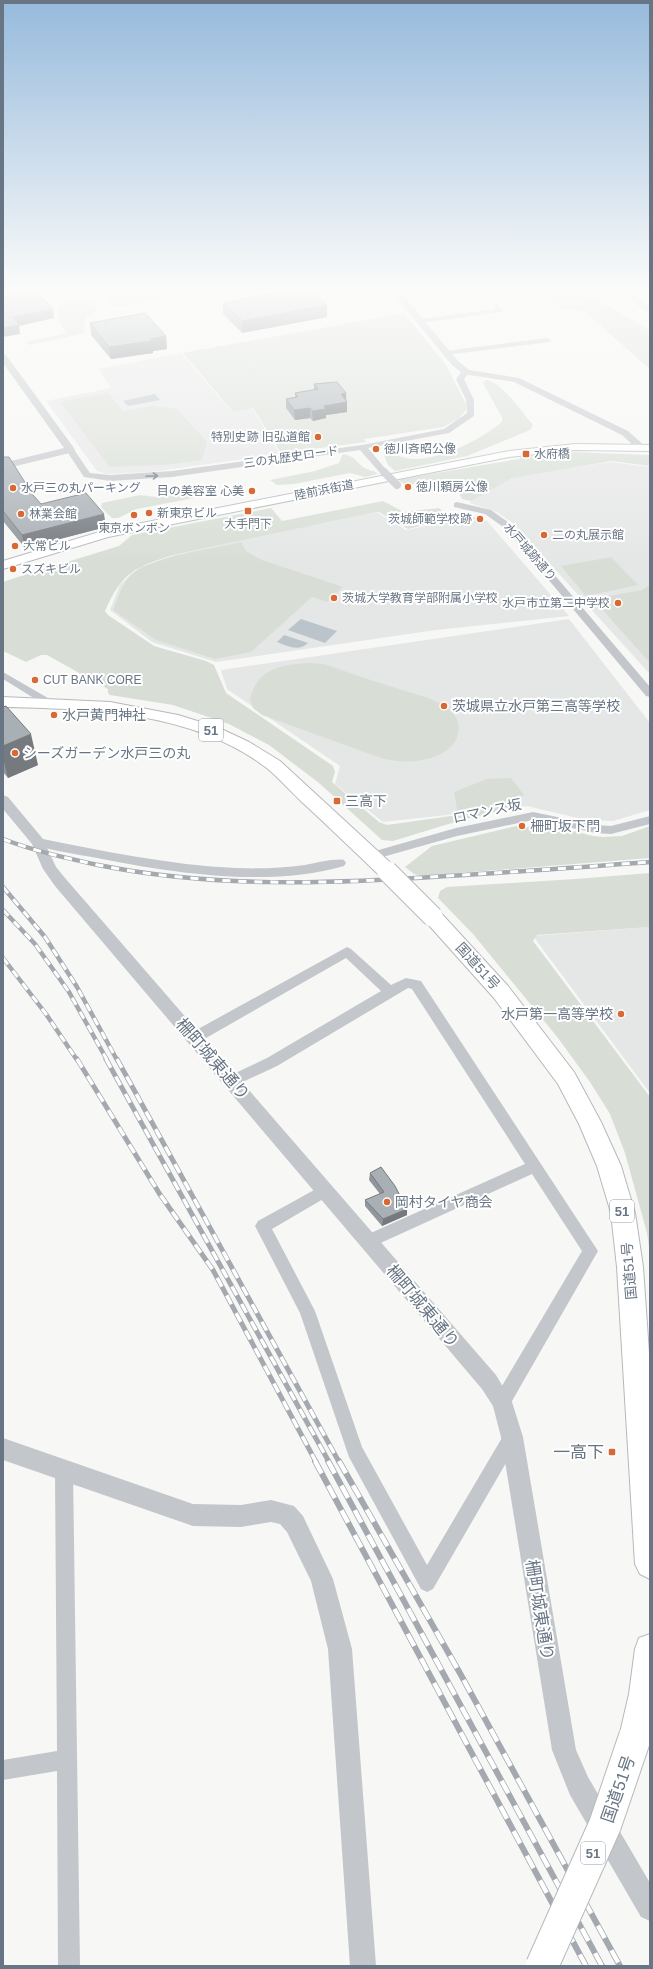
<svg xmlns="http://www.w3.org/2000/svg" width="653" height="1969" font-family="Arial,'Noto Sans JP',sans-serif">
<rect width="100%" height="100%" fill="#f7f7f5"/>
<g fill="#e5e6e6">
<path d="M181 353 232 412 252 408 280 454 151 472 107 474 97 471 46 401 112 388 98 369Z"/>
<path d="M611 462 650 467V673H649L513 523 497 512 470 503 478 490 503 477Z"/>
<path d="M375 511 406 530 453 521 460 512 487 521 569 616 436 630 216 662 152 642 110 610 120 585 131 574 141 567 174 555Z"/>
<path d="M569 619 650 723V810L613 821 586 820 527 806 383 822 335 784 340 766 227 689 221 670Z"/>
<path d="M650 927V1093L533 936Z"/>
</g>
<g fill="#d8ded6">
<path d="M132 291H193L122 307 113 306 106 298Z"/>
<path d="M532 291H579L600 301 646 328 650 331V369L584 311 561 309 546 293Z"/>
<path d="M76 300 93 301 98 310C84 320 85 314 84 333L30 345 26 342 66 333 59 320V306Z"/>
<path d="M404 313 446 365 466 404V410L458 419 443 427 364 439 366 442 281 453 253 408 233 412 183 353Z"/>
<path d="M487 380C502 383 522 412 533 425L530 430 467 456 395 471 388 465 384 455 388 451C393 450 394 453 399 456 403 458 409 459 414 459 440 460 482 439 502 422V417L484 385 483 382Z"/>
<path d="M108 393 123 411 152 406 177 409 207 442 202 460 164 465 110 467 60 402Z"/>
<path d="M570 452 650 455V466L611 461 512 478 471 501 462 499 459 493 435 492 426 484 420 483 406 485 399 481 401 479 519 459 521 456Z"/>
<path d="M344 454C356 457 355 461 363 467 368 471 373 469 378 474L365 477 350 473 294 484 277 485 270 480 315 471 339 463 342 455Z"/>
<path d="M193 491 199 497 137 509 118 518H112L101 507 102 503 140 495 156 497Z"/>
<path d="M383 501 404 512 439 508 450 519 408 529 379 512H375L173 555C134 568 123 571 105 611L108 615 154 646 206 661 214 665 226 693 333 766 335 772 332 782 379 822 387 825 458 815 454 792 487 779 511 778 524 795 520 798 521 803 518 807 465 819 393 841 382 840 319 783 269 745 229 724 173 705 110 695 108 693V689L47 655H41L26 662 3 651V582L18 577 119 546 132 535 271 508 282 521Z"/>
<path d="M241 542 246 551 262 560 343 587 327 602 312 597 251 652 215 659 156 640 113 610C118 598 122 583 132 574 151 557 215 548 241 542Z"/>
<path d="M611 557 638 585 586 596 561 566Z"/>
<path d="M650 585V663L593 599 642 590Z"/>
<path d="M308 663 324 664C350 673 376 682 402 690 418 695 437 699 450 710 464 723 460 741 446 751 426 763 406 763 384 759L262 715 253 708 250 699C252 693 254 686 258 681 269 666 291 664 308 663Z"/>
<path d="M536 824 550 825 593 836 604 837 622 836 650 826V858L421 876 414 874 405 867 432 846 516 826C523 828 530 828 536 824Z"/>
<path d="M650 873V927L537 935 533 941 650 1097V1253L647 1233 625 1153 610 1114 590 1082 558 1038 473 934 438 898 440 891 447 887 575 879Z"/>
</g>
<g fill="#bbc4ca">
<path d="M155 394 160 400 128 406 123 401Z"/>
<path d="M301 619 337 631 325 643 288 630Z"/>
<path d="M284 635 308 643C298 652 288 646 277 642Z"/>
</g>
<g fill="none" stroke-linecap="round" stroke-linejoin="round">
<g stroke="#b6babe" stroke-width="2">
<path id="secondary" d="M575 444 650 445V451L575 450 509 457 108 537 3 569V561L106 530 509 451Z"/>
</g>
<g stroke="#b6b9bc" stroke-width="2">
<g id="trunk">
<path d="M21 291H42L41 293 3 302V296Z"/>
<path d="M3 697 110 702 178 715 217 727 249 742 280 761 394 866 397 871 394 876 387 878 380 876C354 851 329 827 303 803 291 792 280 779 268 769 193 711 93 709 3 707Z"/>
<path d="M433 910 440 912 508 986 574 1072 601 1122 621 1166 635 1213 643 1267 650 1367V1579L640 1574 635 1564 617 1267 611 1213 597 1166 579 1124 558 1084 494 998 426 922 423 917 426 912Z"/>
<path d="M650 1634V1739L646 1748 635 1753 624 1748 619 1737 629 1694 635 1649 639 1638Z"/>
</g>
</g>
<g fill="#c3c6ca" fill-rule="evenodd">
<path d="M497 305 502 310V312L420 323 416 321 420 319 495 309 494 307Z"/>
<path d="M547 338 551 340 550 342 446 355 442 353 446 351Z"/>
<path d="M463 370 470 372 464 379 474 400V416L449 433 368 448 388 472 384 475 381 474 360 450 172 477 110 481 84 477 66 450 70 448H73L90 473 110 475 172 471 362 445 444 429 467 413 466 400 456 379Z"/>
<path d="M457 502 491 510 512 525 650 687V697L646 696 506 529 485 514 454 507V503Z"/>
<path d="M3 672 53 701 54 703 49 706 45 705 3 679Z"/>
<path d="M533 812 596 825 611 826 650 816V824L611 834 596 833 533 820 457 836 372 860 368 859 366 856 368 853 456 828Z"/>
<path d="M38 838C103 851 169 865 236 868 259 869 283 868 305 865 315 863 336 858 344 860L346 863 344 866C270 888 172 873 97 858 76 854 54 851 34 845L32 842Z"/>
<path d="M347 947 351 949 391 985 406 978 421 981 598 1251 508 1408 502 1410 496 1408 494 1402 496 1396 582 1251 532 1174 374 1246 369 1248 364 1246 361 1241 364 1236 525 1164 412 989 408 988 277 1066 232 1087 227 1085 225 1081 227 1077 267 1058 381 991 346 958 199 1042 194 1043 189 1042 187 1038 189 1034Z"/>
<path d="M325 1184 330 1185 332 1190 330 1195 272 1229 315 1311 362 1447 427 1565 506 1431 512 1429 518 1431 521 1437 433 1589 427 1592 421 1589 349 1457 300 1313 255 1226 258 1221Z"/>
<path d="M64 1462 70 1465 73 1471 80 1966H58L57 1771 3 1780V1760L57 1751 55 1471 58 1465Z"/>
</g>
<g fill="#c3c6ca" fill-rule="evenodd">
<path d="M391 291H400L458 361 469 370 519 378 628 431 646 447 645 449H637L622 435 514 382 463 374 452 365Z"/>
<path d="M621 291H631L650 308V315Z"/>
<path d="M3 354 6 355 74 448 75 450 74 452 3 469V463L64 448 3 363Z"/>
<path d="M3 795 8 797 43 839 56 867 65 878 496 1375 512 1402 523 1437 576 1750 588 1777 650 1883V1921L641 1917 570 1795 552 1750 501 1437 493 1406 482 1389 55 886 43 869 32 844 3 809Z"/>
<path d="M3 1438 193 1504 241 1505 271 1500 294 1506 303 1516 333 1579 352 1649 376 1966H350L328 1649 311 1581 287 1532 280 1524 271 1522 241 1527 193 1526 3 1460Z"/>
</g>
<use href="#secondary" fill="#fff" fill-rule="evenodd"/>
<use href="#trunk" fill="#fff" fill-rule="evenodd"/>
<g stroke="#a4a9af" stroke-width="4.5">
<g id="rail-far2">
<path d="M3 839C34 851 66 858 98 865 213 888 330 884 447 876 515 872 582 867 650 862"/>
<path d="M3 887 45 937 77 987 117 1060"/>
<path d="M3 910 35 944 69 992 107 1060"/>
<path d="M3 958 46 1014 77 1060"/>
</g>
</g>
<g stroke="#a4a9af" stroke-width="5">
<g id="rail-far1">
<path d="M77 1059 159 1193 213 1270 316 1462"/>
<path d="M106 1059 329 1462"/>
<path d="M117 1059 339 1462"/>
</g>
</g>
<g stroke="#a4a9af" stroke-width="6">
<g id="rail">
<path d="M315 1461 586 1966"/>
<path d="M328 1461 602 1966"/>
<path d="M339 1461 461 1675 620 1966"/>
</g>
</g>
<use href="#rail-far2" stroke="#fff" stroke-width="3" stroke-dasharray="8" stroke-linecap="butt"/>
<use href="#rail-far1" stroke="#fff" stroke-width="3.5" stroke-dasharray="10" stroke-linecap="butt"/>
<use href="#rail" stroke="#fff" stroke-width="4.5" stroke-dasharray="14" stroke-linecap="butt"/>
<g stroke="#b6b9bc" stroke-width="22" stroke-linecap="butt">
<path id="trunk-bridge-far1" d="M387 871 433 917"/>
</g>
<g stroke="#b6b9bc" stroke-width="34" stroke-linecap="butt">
<path id="trunk-bridge" d="M542 1966 605 1825 635 1737"/>
</g>
<path stroke="#c3c6ca" stroke-width="8" d="M384 472 397 485"/>
<use href="#trunk-bridge-far1" stroke="#fff" stroke-width="20"/>
<use href="#trunk-bridge" stroke="#fff" stroke-width="32"/>
</g>
<g fill="#90969c">
<path d="M223 303 327 317 242 333 223 314Z"/>
<path d="M90 323 166 336 167 349 153 351V353L111 359 91 335Z"/>
<path d="M314 384 346 393 347 412 326 415V418L313 421 310 418 295 420 286 408V399L295 397V393L314 390Z"/>
<path d="M3 457 33 495 41 504 106 527 25 548 3 521Z"/>
<path d="M3 707 38 765 8 778 3 772Z"/>
<path d="M370 1173 407 1209V1215L382 1226 365 1206V1200L380 1194 369 1180Z"/>
</g>
<g fill="#767a7f">
<path d="M327 305V317L242 333V321Z"/>
<path d="M53 309 54 318 19 326 20 334 3 337V328L13 317Z"/>
<path d="M166 336 167 349 153 351V353L111 359 109 347Z"/>
<path d="M346 393V402H347V412L326 415V418L313 421 312 411 324 406 341 394Z"/>
<path d="M310 408V418L295 420 294 410Z"/>
<path d="M104 514 106 527 25 548 22 535Z"/>
<path d="M31 734 38 765 8 778 3 758V746Z"/>
<path d="M407 1209V1215L382 1226 383 1219Z"/>
</g>
<g fill="#a8afb5" stroke="#767a7f">
<path d="M28 291H35L53 309 13 317 19 325 3 328V296Z"/>
<path d="M284 291H311L327 305 242 321 223 303Z"/>
<path d="M145 313 166 336 150 339 152 341 109 347 90 323Z"/>
<path d="M337 382 346 393 341 394 347 402 324 406 326 409 312 411 310 408 294 410 286 399 298 397 295 393 318 389 314 384Z"/>
<path d="M3 457H9L33 495 41 504 86 493 104 514 22 535 3 511Z"/>
<path d="M6 706 31 734 3 746V707Z"/>
<path d="M381 1167 395 1186 407 1209 383 1219 365 1200 384 1192 370 1173Z"/>
</g>
<defs><path id="oneway-shaft" d="M-6 0H5M1.5-3L5.5 0L1.5 3" fill="none" stroke-width="1.6" stroke-linecap="round" stroke-linejoin="round"/></defs>
<use stroke="#687584" href="#oneway-shaft" transform="translate(152 476) rotate(-3)"/>
<linearGradient id="sky" x2="0" y2="1"><stop stop-color="#96badc"/><stop offset="0.51" stop-color="#fbfbfa"/><stop offset="1" stop-color="#fbfbfa" stop-opacity="0"/></linearGradient>
<rect width="653" height="567" fill="url(#sky)"/>
<g fill="#d86934" stroke="#fff" stroke-width="1.5">
<circle cx="318" cy="437" r="4"/>
<circle cx="376" cy="449" r="4"/>
<rect x="522" y="450" width="8" height="8" rx="2"/>
<circle cx="408" cy="487" r="4"/>
<circle cx="13" cy="488" r="4"/>
<circle cx="252" cy="491" r="4"/>
<rect x="244" y="507" width="8" height="8" rx="2"/>
<circle cx="149" cy="513" r="4"/>
<circle cx="21" cy="514" r="4"/>
<circle cx="134" cy="515" r="4"/>
<circle cx="480" cy="519" r="4"/>
<circle cx="544" cy="535" r="4"/>
<circle cx="15" cy="546" r="4"/>
<circle cx="13" cy="569" r="4"/>
<circle cx="334" cy="598" r="4"/>
<circle cx="618" cy="603" r="4"/>
<circle cx="35" cy="680" r="4"/>
<circle cx="444" cy="706" r="4"/>
<circle cx="54" cy="715" r="4"/>
<circle cx="15" cy="753" r="4"/>
<rect x="333" y="797" width="8" height="8" rx="2"/>
<circle cx="522" cy="826" r="4"/>
<circle cx="621" cy="1014" r="4"/>
<circle cx="387" cy="1202" r="4"/>
<rect x="608" y="1448" width="8" height="8" rx="2"/>
</g>
<g text-anchor="middle" stroke-width="4" stroke-linejoin="round" paint-order="stroke">
<g font-size="12" fill="#687584" stroke="#fff" text-anchor="start">
<text x="310" y="441" text-anchor="end">特別史跡 旧弘道館</text>
<text x="384" y="453">徳川斉昭公像</text>
<text x="534" y="458">水府橋</text>
<text x="416" y="491">徳川頼房公像</text>
<text x="21" y="492">水戸三の丸パーキング</text>
<text x="244" y="495" text-anchor="end">目の美容室 心美</text>
<text x="157" y="517">新東京ビル</text>
<text x="29" y="518">林業会館</text>
<text x="472" y="523" text-anchor="end">茨城師範学校跡</text>
<text x="248" y="528" text-anchor="middle">大手門下</text>
<text x="134" y="532" text-anchor="middle">東京ボンボン</text>
<text x="552" y="539">二の丸展示館</text>
<text x="23" y="550">大常ビル</text>
<text x="21" y="573">スズキビル</text>
<text x="342" y="602">茨城大学教育学部附属小学校</text>
<text x="610" y="607" text-anchor="end">水戸市立第二中学校</text>
<text x="43" y="684">CUT BANK CORE</text>
</g>
<g font-size="12" fill="#687584" stroke="#fff">
<text transform="translate(291 457) rotate(-8)" y="4">三の丸歴史ロード</text>
<text transform="translate(324 490) rotate(-11)" y="4">陸前浜街道</text>
<text transform="translate(530 552) rotate(49)" y="4">水戸城跡通り</text>
</g>
<g fill="#fff" stroke="#959ea9" stroke-width="1">
<rect x="199" y="719" width="24" height="22" rx="3"/>
<rect x="610" y="1200" width="24" height="22" rx="3"/>
<rect x="581" y="1842" width="24" height="22" rx="3"/>
</g>
<g font-size="13" font-weight="bold" fill="#687584">
<text x="211" y="735">51</text>
<text x="622" y="1216">51</text>
<text x="593" y="1858">51</text>
</g>
<g font-size="14" fill="#687584" stroke="#fff" text-anchor="start">
<text x="452" y="711">茨城県立水戸第三高等学校</text>
<text x="62" y="720">水戸黄門神社</text>
<text x="23" y="758">シーズガーデン水戸三の丸</text>
<text x="345" y="806">三高下</text>
<text x="530" y="831">柵町坂下門</text>
<text x="613" y="1019" text-anchor="end">水戸第一高等学校</text>
<text x="395" y="1207">岡村タイヤ商会</text>
</g>
<g font-size="14" fill="#687584" stroke="#fff">
<text transform="translate(487 811) rotate(-12)" y="5">ロマンス坂</text>
<text transform="translate(478 966) rotate(48)" y="5">国道51号</text>
<text transform="translate(629 1271) rotate(-95)" y="5">国道51号</text>
</g>
<g font-size="17" fill="#687584" stroke="#fff">
<text transform="translate(213 1059) rotate(49)" y="6">柵町城東通り</text>
<text transform="translate(423 1306) rotate(50)" y="6">柵町城東通り</text>
<text transform="translate(540 1610) rotate(81)" y="6">柵町城東通り</text>
<text transform="translate(618 1789) rotate(-71)" y="6">国道51号</text>
</g>
<g font-size="17" fill="#687584" stroke="#fff" text-anchor="end">
<text x="604" y="1458">一高下</text>
</g>
</g>
<rect width="653" height="1969" fill="none" stroke="#687584" stroke-width="8"/>
</svg>
